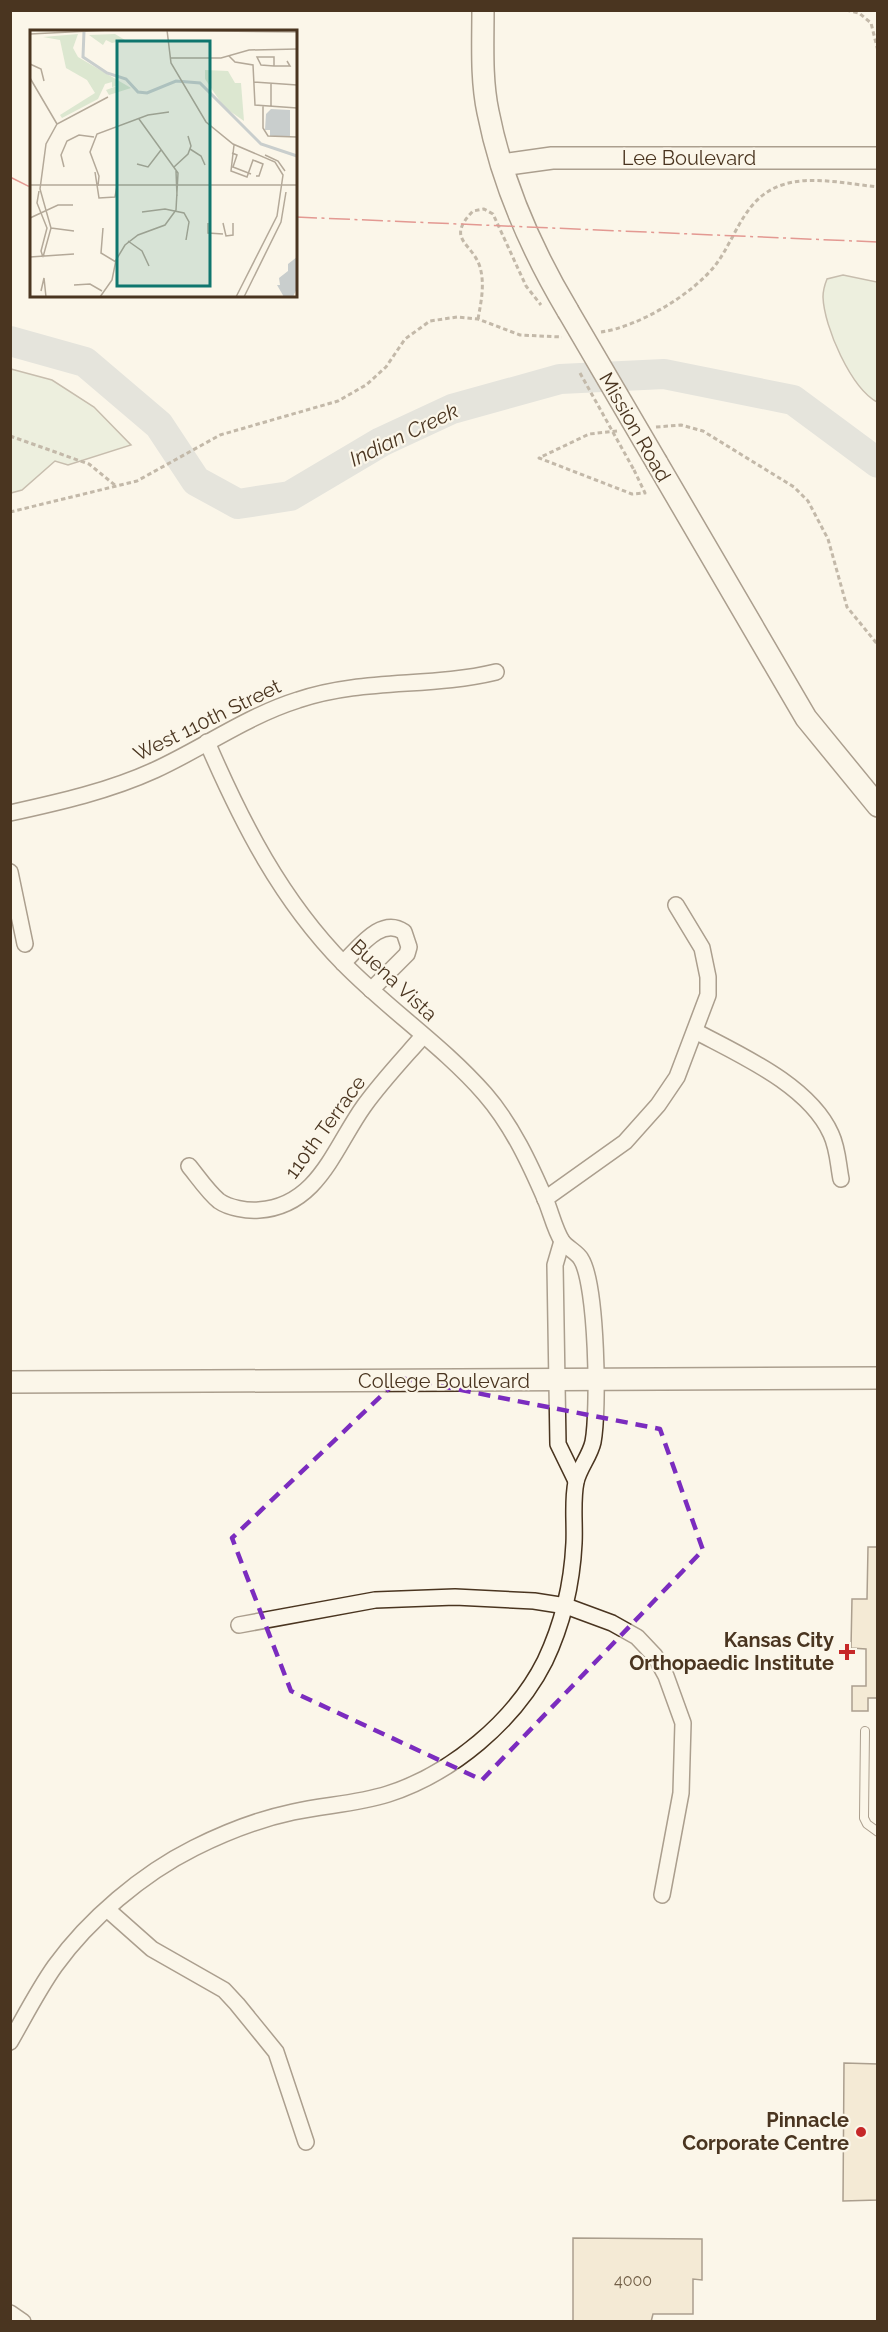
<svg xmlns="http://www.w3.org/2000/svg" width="888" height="2332" font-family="Raleway,sans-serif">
<rect width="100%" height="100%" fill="#fbf6e9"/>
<g fill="#dce7d0" stroke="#887966" stroke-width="1.5">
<path d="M843 275 877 282V402C851 388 824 327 823 297 823 291 825 284 827 279Z"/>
<path d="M11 369 52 380 94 407 131 445 68 465 55 461 22 490 11 493Z"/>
</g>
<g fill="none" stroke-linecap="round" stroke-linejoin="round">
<path stroke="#c9cecd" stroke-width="30" d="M10 341 85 362 159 425 196 481 238 504 290 496 381 442 452 409 560 379 664 374 793 400 878 463"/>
</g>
<g fill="#ecdcbc" stroke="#4a3520" stroke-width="1.5">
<path d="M868 1547H878V1698H868V1711H852V1686H866V1649L851 1648 852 1599H867Z"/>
<path d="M844 2063 878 2064V2200L843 2201Z"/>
<path d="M573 2238 702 2239V2280L693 2279V2314H653L651 2322H573Z"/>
</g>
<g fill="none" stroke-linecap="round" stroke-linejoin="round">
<g stroke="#4a3520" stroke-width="10">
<path id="lane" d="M865 1731 864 1818 867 1824 878 1832"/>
</g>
<g stroke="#4a3520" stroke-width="18">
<g id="street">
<path d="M10 813C60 802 109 791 155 770 203 748 247 716 298 700 363 678 430 688 496 672"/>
<path d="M10 872 25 944"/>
<path d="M343 963C359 948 381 916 404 932L409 947 407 954 371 990"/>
<path d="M695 1031C740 1055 809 1085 831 1134 838 1149 838 1164 841 1179"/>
<path d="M189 1166C198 1177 208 1192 219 1201 229 1208 247 1211 259 1210 318 1206 334 1148 364 1106 382 1081 403 1059 423 1036"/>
<path d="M545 1199 625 1142 658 1105 677 1077 708 995V977L702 948 676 905"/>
<path d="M562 1241 555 1265 558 1444 576 1481"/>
<path d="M239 1625 375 1600 455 1597 534 1601 566 1606 612 1623 637 1637 655 1656 666 1676 683 1723 681 1793 662 1895"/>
<path d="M108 1910 152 1949 224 1990 237 2004 276 2052 306 2142"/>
<path d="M10 2042C25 2016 38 1990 55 1966 89 1919 142 1874 194 1848 224 1833 260 1819 293 1812 324 1805 357 1804 388 1794 451 1774 515 1721 545 1661 563 1623 572 1585 574 1543 575 1524 572 1501 576 1482 579 1468 590 1456 593 1442 599 1411 597 1284 581 1259 577 1252 567 1248 562 1241 555 1230 551 1213 546 1201 530 1164 512 1125 485 1094 443 1046 389 1010 344 964 281 900 242 823 207 742"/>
<path d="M10 2313 23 2322"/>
</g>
</g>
<g stroke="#4a3520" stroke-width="24">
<g id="secondary">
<path d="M483 10C483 44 481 79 488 112 502 183 531 249 568 311"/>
<path d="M502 165 552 158H878"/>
<path d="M657 463 806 718 878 806"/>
<path d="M10 1382 878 1378"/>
</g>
</g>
<g stroke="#7f6f5c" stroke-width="3" stroke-dasharray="4.5 3" stroke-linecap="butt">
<path d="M846 10 859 13 871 23 878 51"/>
<path d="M478 319C481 302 485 285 480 267 472 242 445 240 473 211L484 209 493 214 526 286 541 305"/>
<path d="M601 332C638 327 694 294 717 263 737 235 745 197 782 185 810 175 848 184 878 187"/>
<path d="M656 427 681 425 703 431 794 487 808 501 828 539 847 607 878 645"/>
<path d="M617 431 589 434 539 458 632 494 645 493 634 470"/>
<path d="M10 436 89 464 116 486"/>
<path d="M10 512 137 481 220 435 338 401 366 385 386 367 405 339 430 321 457 317 478 319 520 335 562 337"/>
</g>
<use href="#lane" stroke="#fbf6e9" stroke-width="8"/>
<use href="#street" stroke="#fbf6e9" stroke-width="15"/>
<use href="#secondary" stroke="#fbf6e9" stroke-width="21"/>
<g stroke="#4a3520" stroke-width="24" stroke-linecap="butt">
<path id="secondary-bridge" d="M568 311 657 463"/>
</g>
<path stroke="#7f6f5c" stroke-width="3" stroke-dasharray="4.5 3" stroke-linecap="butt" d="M580 373 634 470"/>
<use href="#secondary-bridge" stroke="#fbf6e9" stroke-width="21"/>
<g stroke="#c62828" stroke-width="1.5" stroke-dasharray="21 4.5 3 4.5" stroke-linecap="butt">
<path d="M10 177 32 188"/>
<path d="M296 217 878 242"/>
</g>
</g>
<path d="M0 0H888V2332H0ZM400 1378 660 1429 703 1550 482 1780 291 1691 232 1538Z" fill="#fbf6e9" fill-opacity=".55" fill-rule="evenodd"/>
<path fill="none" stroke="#7b2cbf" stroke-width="4.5" stroke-dasharray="12 8" stroke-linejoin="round" d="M400 1378 660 1429 703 1550 482 1780 291 1691 232 1538Z"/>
<g fill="#c62828" stroke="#fbf6e9" stroke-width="2">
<path d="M844 1643h6v6h6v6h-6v6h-6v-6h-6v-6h6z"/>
<circle cx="861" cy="2132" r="6"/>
</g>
<g text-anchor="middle" stroke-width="4.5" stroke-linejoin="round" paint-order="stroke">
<g font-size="16" fill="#725f47">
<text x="633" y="2286">4000</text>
</g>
<g font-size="20" fill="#4a3520" stroke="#fbf6e9">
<text x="689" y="165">Lee Boulevard</text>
<text transform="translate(635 427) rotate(60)" y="7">Mission Road</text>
<text transform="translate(207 720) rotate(-26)" y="7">West 110th Street</text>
<text transform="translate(394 980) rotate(43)" y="7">Buena Vista</text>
<text transform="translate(325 1127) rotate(-54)" y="7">110th Terrace</text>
<text x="444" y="1388">College Boulevard</text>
</g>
<g font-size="20" font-weight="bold" fill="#4a3520" stroke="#fbf6e9" text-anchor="end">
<text x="834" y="1647">Kansas City<tspan x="834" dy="23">Orthopaedic Institute</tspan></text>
<text x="849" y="2127">Pinnacle<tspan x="849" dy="23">Corporate Centre</tspan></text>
</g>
<g font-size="21" font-style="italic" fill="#4a3520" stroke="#fbf6e9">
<text transform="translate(404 435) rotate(-26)" y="7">Indian Creek</text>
</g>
</g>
<g transform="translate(30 30)">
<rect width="267" height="267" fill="#fbf6e9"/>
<path d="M48 4 43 18 48 27 101 58 79 65 76 60 87 56 82 57V52L75 54 68 69 32 88 30 85 65 63 57 50 36 38 30 10 13 7ZM85 4 95 10 82 13 76 10 73 15 59 5ZM175 40 198 41 205 53H211L214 91 194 77 175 49Z" fill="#dce7d0"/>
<path d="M241 79 260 80V106H240V100H235L236 84ZM267 227V258L263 267H254L247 255H250L249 248 258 241V234Z" fill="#c9cecd"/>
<path fill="none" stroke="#c9cecd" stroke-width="3" d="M54 1 53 27 77 43 96 49 108 62 117 63 146 51 170 53 231 114 267 126"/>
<path fill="none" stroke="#b4a999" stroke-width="1.5" d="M111 0 267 2M137 0 141 33 176 92 203 114 245 132 253 145 247 186 206 267M0 4 80 0M199 26 205 32 223 35 225 75 267 78M141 28H191L219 20 267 19M0 34 11 39 14 51M244 36V27H227L231 35 244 36H260L257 31M0 48 27 94M224 52 267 55M233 76V98L238 106 267 107M241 77V53M204 115 201 141 217 147 223 130 233 134 229 146H226M160 119 171 126 175 135M202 123 207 125 203 137 221 144M235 125 248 131 255 141M107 134 118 137 131 120M34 137 31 125 37 111 49 105 64 107M144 137 158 124 161 116 158 106M146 141 147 166M65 142 69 168 85 167 87 156M0 155H267M68 156 69 146 60 122 67 104 118 85 139 82M9 161 7 173 17 198 11 221 13 227M112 182 135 179 154 183 159 192 156 210M0 188 28 175H43M178 193V203L193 204M193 193 196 206 203 205V193M21 198 44 201M73 198 71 223 86 232M98 211 112 221 119 236M0 227 44 224M13 227 21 198 10 159 16 114 27 94 78 67M44 255 60 254 72 261M11 261 14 248 16 267M70 267 82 250 86 230 95 215 108 205 135 195 146 180 148 143 109 89M214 267 251 192 256 162"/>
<path fill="#0f766e" fill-opacity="0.15" stroke="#0f766e" stroke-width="3" d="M87 11H180V256H87Z"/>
<rect width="267" height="267" fill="none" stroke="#4a3520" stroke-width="3"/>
</g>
<rect width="888" height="2332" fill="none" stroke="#4a3520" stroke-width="24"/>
</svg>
